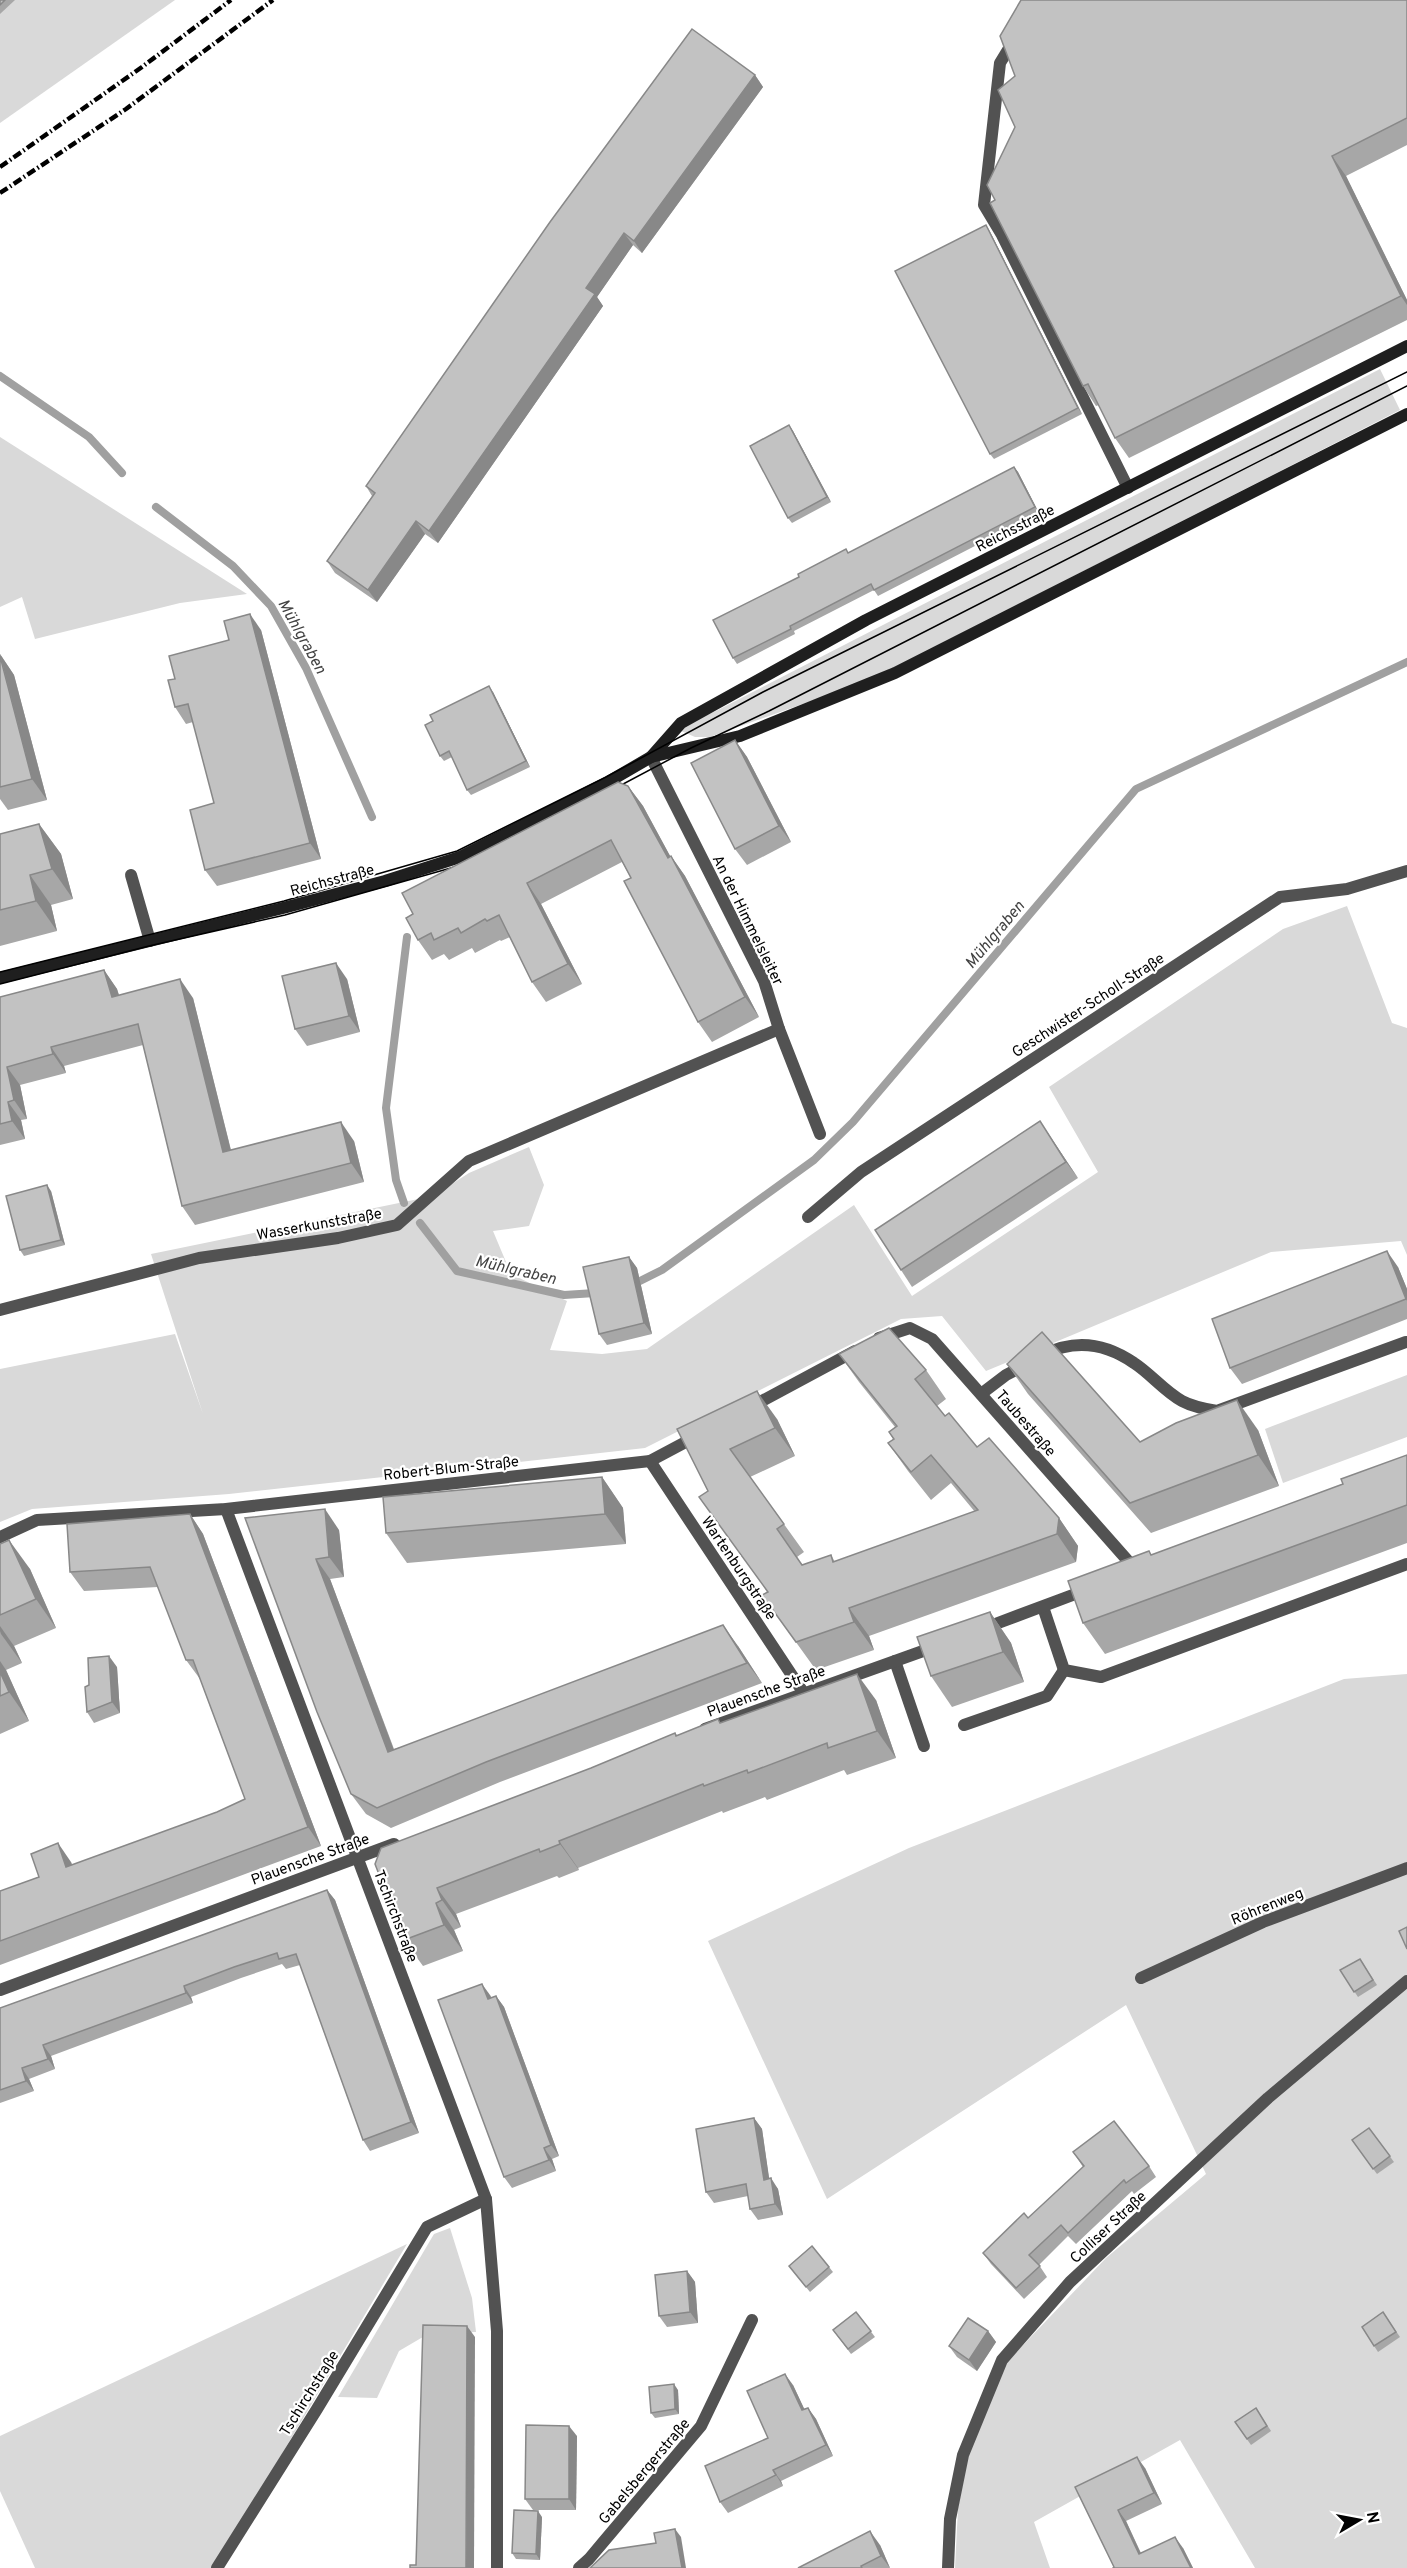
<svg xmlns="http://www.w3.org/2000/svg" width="1407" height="2568" font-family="Overpass,sans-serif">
<rect width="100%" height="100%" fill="#fff"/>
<g fill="#d9d9d9">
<path d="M0 0H175L0 123Z"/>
<path d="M1380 369 1400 410 899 665 842 690 710 737H695L679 730 689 723 718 710Z"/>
<path d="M0 437 247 594 180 603 35 639 22 597 0 607Z"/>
<path d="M1347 906 1392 1023 1407 1028V1255L1401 1241 1271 1252 986 1371 942 1316 901 1319 645 1448 229 1494 32 1509 0 1522V1369L175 1334 203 1414 151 1254 433 1196 469 1173 529 1147 544 1185 529 1226 493 1231 511 1274 567 1301 550 1350 602 1354 647 1349 854 1205 912 1296 1098 1172 1049 1087 1283 929Z"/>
<path d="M1407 1375V1437L1283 1483 1265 1429Z"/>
<path d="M1407 1674V2568H1255L1180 2440 1034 2522 1050 2568H955L958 2508 968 2456 1005 2364 1106 2258 1206 2174 1126 2005 827 2199 708 1941 909 1848 1344 1679Z"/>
<path d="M450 2228 472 2298 476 2332 428 2334 399 2351 377 2398 338 2397 434 2234Z"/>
<path d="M407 2244 214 2568H35L0 2491V2436Z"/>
</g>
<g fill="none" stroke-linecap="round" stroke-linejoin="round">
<g stroke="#a0a0a0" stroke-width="8">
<path d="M0 376 89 437 122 473"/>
<path d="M156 507 233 566 271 606 306 668 372 817"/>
<path d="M404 1203 396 1180 386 1108 407 937"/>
<path d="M420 1223 457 1271 564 1295 595 1293"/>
<path d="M640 1281 662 1270 814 1160 853 1122 1136 789 1407 662"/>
</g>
<g stroke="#525252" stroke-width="12">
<path d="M1014 40 1000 63 984 205 1002 235 1128 488"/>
<path d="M131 875 150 941"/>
<path d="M0 1310 199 1258 338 1238 397 1225 469 1161 779 1029"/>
<path d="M1043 1355C1074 1339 1105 1343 1134 1363 1151 1374 1164 1391 1182 1401 1193 1407 1205 1409 1217 1411L1406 1342"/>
<path d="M981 1394 1006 1375 1025 1365"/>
<path d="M1043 1607 1064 1670 1101 1677 1407 1564"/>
<path d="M964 1725 1047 1696 1064 1670"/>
<path d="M1141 1978 1263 1922 1407 1868"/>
<path d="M217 2568 317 2409 427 2227 486 2199"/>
</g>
<g stroke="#525252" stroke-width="12">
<path d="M651 757 764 981 779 1029 820 1134"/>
<path d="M808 1217 861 1172 1280 897 1347 889 1407 871"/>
<path d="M879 1338 910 1328 932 1339 1136 1570"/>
<path d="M749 1408 855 1351"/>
<path d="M650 1461 803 1692"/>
<path d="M226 1509 486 2199 497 2331V2568"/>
<path d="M0 1537 37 1520 226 1509 650 1461 697 1436"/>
<path d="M982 1629 1086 1590"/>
<path d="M895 1661 924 1746"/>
<path d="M705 1729 937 1646"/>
<path d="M0 1990 394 1844"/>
<path d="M579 2568 589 2559 701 2426 752 2320"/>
<path d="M948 2568 950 2519 963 2455 1002 2360 1070 2282 1268 2098 1407 1981"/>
</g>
<g stroke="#1f1f1f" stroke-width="12">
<path d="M651 757 681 723 866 620 1407 346"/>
<path d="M0 978 287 907 385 881 460 857 608 782 651 757 740 736 895 673 1407 414"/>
</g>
<g stroke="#000" stroke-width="1.5">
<path d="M610 791 691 748 769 711 1407 386"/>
<path d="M0 972 284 901 457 851 606 777 763 692 1407 372"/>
<path d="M0 984 149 946 285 915 465 864"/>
</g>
<g stroke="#000" stroke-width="4.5" stroke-dasharray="9 3 1.5 3" stroke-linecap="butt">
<path d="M0 167 142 67 231 0"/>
<path d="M0 193 126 109 273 0"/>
</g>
</g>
<g fill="#a7a7a7">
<path d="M0 0H15L0 14Z"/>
<path d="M1407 0V145L1346 176 1407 300V320L1129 458 1115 438 1099 405 1096 406 1083 386 995 200 1015 127Z"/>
<path d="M755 75 763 87 642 253 633 245 597 297 603 306 438 543 425 534 377 602 335 573 327 561 372 496 366 486Z"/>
<path d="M986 225 989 230 1082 414 994 459 990 454Z"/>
<path d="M789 425 793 431 831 502 792 523 788 518Z"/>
<path d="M1014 467 1018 472 1039 513 878 596 874 590 794 631 795 634 737 664 733 658 849 553Z"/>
<path d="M261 630 321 859 217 886 205 870 214 803 193 722 186 724 175 707V679L229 640Z"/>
<path d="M0 654 14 675 47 800 8 810 0 799Z"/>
<path d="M493 692 530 767 471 795 467 790 452 757 444 761 440 756Z"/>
<path d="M735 740 747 757 791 842 747 865 735 849Z"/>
<path d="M628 786 643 806 670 856H671L685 876 759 1017 712 1042 698 1022 631 878 622 862 541 904 582 984 546 1002 532 982 510 937 501 941 500 940 475 953 472 948 449 960 444 954 432 960 418 940 413 914Z"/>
<path d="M39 824 61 854 73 899 51 905 57 931 0 946V834Z"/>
<path d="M104 970 117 989 119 995 193 998 231 1150 354 1141 364 1182 195 1225 182 1206 143 1045 64 1066 66 1073 20 1085 27 1119 21 1120 25 1139 0 1145V997Z"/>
<path d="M347 979 360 1032 307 1046 295 1029Z"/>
<path d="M1040 1121 1078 1178 912 1287 901 1270Z"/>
<path d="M51 1191 65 1245 24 1256 20 1250Z"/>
<path d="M629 1257 637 1268 652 1334 607 1345 599 1334Z"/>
<path d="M1398 1267 1407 1289V1319L1242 1384 1230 1368Z"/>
<path d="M839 1354 926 1370 946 1399 937 1406 945 1416 977 1447 1059 1518 1078 1546 1076 1562 869 1636 874 1650 816 1670 762 1595 767 1592 677 1429 777 1419 795 1456 750 1477 804 1552 797 1557 802 1565 831 1555 835 1562 975 1512 951 1483 931 1500 908 1471 888 1443 893 1439 889 1432 895 1427 859 1382Z"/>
<path d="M1007 1364 1140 1442 1258 1430 1279 1486 1151 1533 1028 1394Z"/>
<path d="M1407 1455V1543L1105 1654 1083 1623 1152 1555 1343 1484Z"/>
<path d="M602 1477 623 1508 626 1544 407 1563 386 1533Z"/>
<path d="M190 1514 203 1534 321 1846 0 1965V1891L39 1877 71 1862 72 1865 217 1812 245 1799 200 1679 186 1660 158 1587 84 1591 70 1572Z"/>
<path d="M245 1518 339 1530 344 1577 330 1579 394 1749 738 1646 762 1683 500 1782 391 1828 366 1814 351 1794Z"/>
<path d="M0 1544 30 1569 56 1628 14 1646 22 1663 6 1670 29 1721 0 1734Z"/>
<path d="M990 1612 1011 1643 1024 1682 952 1707 931 1676Z"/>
<path d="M117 1667 120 1713 94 1723 87 1712 89 1685Z"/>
<path d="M876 1700 896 1758 847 1775 844 1770 767 1800 765 1797 723 1813 722 1811 578 1868 579 1870 559 1878 557 1876 456 1914 461 1927 454 1930 463 1951 423 1966 404 1940 375 1864 591 1768 675 1733 677 1735Z"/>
<path d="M327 1890 335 1900 419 2133 370 2151 363 2140 300 1965 286 1969 282 1964 241 1978 191 1997 193 2003 51 2056 55 2069 29 2079 34 2091 0 2103V2008Z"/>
<path d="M1360 1959 1377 1985 1358 1997 1340 1970Z"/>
<path d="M490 1995 492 1998 496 1996 504 2007 559 2156 552 2159 556 2171 512 2188 504 2177Z"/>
<path d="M754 2118 762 2129 769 2179 778 2189 783 2215 758 2220 750 2209 748 2196 714 2203 706 2192Z"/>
<path d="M1369 2128 1394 2162 1377 2174 1352 2140Z"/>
<path d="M1073 2152 1149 2166 1156 2177 1134 2194 1132 2191 1076 2244 1068 2236 1039 2265 1047 2277 1024 2299 991 2264 983 2253 1028 2218 1083 2167Z"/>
<path d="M789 2266 829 2267 833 2272 810 2292Z"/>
<path d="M687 2271 695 2282 698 2323 667 2327 659 2316Z"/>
<path d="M856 2312 875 2337 851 2354 833 2330Z"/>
<path d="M1383 2312 1400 2337 1378 2352 1362 2327Z"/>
<path d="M988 2331 996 2342 977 2371 957 2357 949 2346Z"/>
<path d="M793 2385 804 2409 808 2408 816 2419 833 2456 781 2481 783 2486 728 2513 720 2502 768 2438Z"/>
<path d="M678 2390 679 2414 655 2418 651 2413Z"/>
<path d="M1256 2408 1271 2431 1251 2445 1235 2422Z"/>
<path d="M577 2436 576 2510H533L525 2499Z"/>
<path d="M1145 2468 1162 2504 1126 2521 1141 2553 1183 2548 1193 2568H1113L1114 2567 1075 2487Z"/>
<path d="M542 2517 540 2560 516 2559 512 2553Z"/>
<path d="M880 2545 890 2568H798Z"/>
</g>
<g fill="#888">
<path d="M755 75 763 87 642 253 634 241Z"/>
<path d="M1332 156 1346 176 1407 300V305L1401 296Z"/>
<path d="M986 225 989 230 1082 414 1078 408Z"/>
<path d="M624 233 633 245 597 297 603 306 438 543 429 531 586 288Z"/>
<path d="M789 425 793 431 831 502 827 497Z"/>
<path d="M1014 467 1018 472 1039 513 1035 507Z"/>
<path d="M416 521 425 534 377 602 368 590Z"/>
<path d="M250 614 261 630 321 859 310 843Z"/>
<path d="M0 654 14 675 47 800 32 779Z"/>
<path d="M489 686 493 692 530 767 526 761Z"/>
<path d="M735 740 747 757 791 842 779 826Z"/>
<path d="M628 786 643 806 682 878 668 858Z"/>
<path d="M39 824 61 854 73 899 52 869Z"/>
<path d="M671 856 685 876 759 1017 745 997Z"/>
<path d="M30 875 51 905 57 931 36 901Z"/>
<path d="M527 883 541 904 582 984 568 964Z"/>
<path d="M336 963 347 979 360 1032 349 1016Z"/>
<path d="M104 970 117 989 125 1016 112 997Z"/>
<path d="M180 979 193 998 236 1171 223 1152Z"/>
<path d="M51 1047 64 1066 66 1073 53 1054Z"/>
<path d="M7 1067 20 1085 27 1119 14 1100Z"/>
<path d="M8 1102 21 1120 25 1139 12 1121Z"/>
<path d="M1040 1121 1051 1138 1078 1178 1066 1162Z"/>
<path d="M341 1122 354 1141 364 1182 351 1163Z"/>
<path d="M47 1185 51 1191 65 1245 61 1240Z"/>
<path d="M1387 1251 1398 1267 1407 1289V1301Z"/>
<path d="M629 1257 637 1268 652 1334 644 1323Z"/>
<path d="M757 1391 777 1419 795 1456 775 1428Z"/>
<path d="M1237 1400 1258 1430 1279 1486 1258 1455Z"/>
<path d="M602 1477 623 1508 626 1544 605 1514Z"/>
<path d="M325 1509 339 1530 344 1577 329 1557Z"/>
<path d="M190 1514 203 1534 321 1846 308 1827Z"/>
<path d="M1059 1518 1078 1546 1076 1562 1057 1534Z"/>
<path d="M9 1540 30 1569 56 1628 36 1599Z"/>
<path d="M316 1559 330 1579 402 1772 388 1752Z"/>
<path d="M849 1608 869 1636 874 1650 854 1622Z"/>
<path d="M990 1612 1011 1643 1024 1682 1003 1652Z"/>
<path d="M723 1625 738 1646 762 1683 747 1663Z"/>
<path d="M0 1626 14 1646 22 1663 1 1634 0 1631Z"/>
<path d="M109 1656 117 1667 120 1713 112 1702Z"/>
<path d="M0 1661 6 1670 29 1721 9 1692 0 1672Z"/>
<path d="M857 1674 876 1700 896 1758 877 1731Z"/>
<path d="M559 1841 578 1868 579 1870 560 1844Z"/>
<path d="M58 1843 71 1862 80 1886 66 1867Z"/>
<path d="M437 1888 456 1914 461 1927 442 1900Z"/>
<path d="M327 1890 335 1900 419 2133 411 2122Z"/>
<path d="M436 1903 454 1930 463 1951 444 1925Z"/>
<path d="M482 1984 490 1995 496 2010 488 1999Z"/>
<path d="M184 1986 191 1997 193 2003 186 1993Z"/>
<path d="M496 1996 504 2007 559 2156 551 2145Z"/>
<path d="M43 2045 51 2056 55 2069 48 2059Z"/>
<path d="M22 2068 29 2079 34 2091 26 2081Z"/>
<path d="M754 2118 762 2129 771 2191 764 2180Z"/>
<path d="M544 2148 552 2159 556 2171 549 2160Z"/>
<path d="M771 2178 778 2189 783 2215 775 2204Z"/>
<path d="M687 2271 695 2282 698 2323 690 2312Z"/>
<path d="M467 2326 475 2337 474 2568H466Z"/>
<path d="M988 2331 996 2342 977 2371 969 2360Z"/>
<path d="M785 2374 793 2385 810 2421 802 2410Z"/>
<path d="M674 2384 678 2390 679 2414 675 2409Z"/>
<path d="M808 2408 816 2419 833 2456 826 2445Z"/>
<path d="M569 2426 577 2436 576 2510 569 2499Z"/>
<path d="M1137 2457 1145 2468 1162 2504 1154 2493Z"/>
<path d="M773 2470 781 2481 783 2486 776 2475Z"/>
<path d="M1118 2510 1126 2521 1146 2565 1139 2554Z"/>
<path d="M538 2511 542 2517 540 2560 536 2554Z"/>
<path d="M675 2529 681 2537 686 2568H682Z"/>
<path d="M870 2531 880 2545 890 2568 881 2556Z"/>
<path d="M1175 2537 1183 2548 1193 2568H1191Z"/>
</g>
<g fill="#c2c2c2" stroke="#888" stroke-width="1.5">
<path d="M0 0H5L0 5Z"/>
<path d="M1021 0H1407V118L1332 156 1401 296 1115 438 1088 384 1083 386 990 203 995 200 987 185 1015 127 998 90 1015 76 1000 36Z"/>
<path d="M692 29 755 75 634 241 624 233 586 288 595 294 429 531 416 521 368 590 327 561 375 493 366 486 550 222Z"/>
<path d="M986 225 1078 408 990 454 895 271Z"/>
<path d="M789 425 827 497 788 518 750 446Z"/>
<path d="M1014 467 1035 507 874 590 871 584 790 626 791 629 733 658 713 620 799 577 798 574 846 549 848 553Z"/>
<path d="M250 614 310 843 205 870 190 810 214 803 188 704 175 707 168 680 175 679 169 656 229 640 224 621Z"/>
<path d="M0 656 32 779 0 787Z"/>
<path d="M489 686 526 761 467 790 449 751 440 756 425 725 433 721 430 715Z"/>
<path d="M735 740 779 826 735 849 691 763Z"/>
<path d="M618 782 628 786 668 858 671 856 745 997 698 1022 624 881 631 878 611 840 527 883 568 964 532 982 499 915 487 921 485 919 461 933 458 928 434 940 431 933 418 940 406 918 413 914 402 893Z"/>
<path d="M39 824 52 869 30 875 36 901 0 910V834Z"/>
<path d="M336 963 349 1016 295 1029 282 976Z"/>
<path d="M104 970 112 997 180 979 223 1152 341 1122 351 1163 182 1206 138 1024 51 1047 53 1054 7 1067 14 1100 8 1102 12 1121 0 1124V997Z"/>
<path d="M1040 1121 1066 1162 901 1270 875 1230Z"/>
<path d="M47 1185 61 1240 20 1250 6 1196Z"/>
<path d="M1387 1251 1406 1299 1230 1368 1212 1319Z"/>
<path d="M629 1257 644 1323 599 1334 583 1267Z"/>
<path d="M889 1328 926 1370 915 1379 945 1416 949 1413 977 1447 989 1438 1059 1518 1057 1534 849 1608 854 1622 796 1642 762 1595 768 1592 699 1497 708 1491 677 1429 757 1391 775 1428 730 1449 784 1524 777 1529 802 1565 831 1555 833 1562 978 1510 931 1455 911 1472 888 1443 894 1439 889 1432 897 1426 839 1354Z"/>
<path d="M1042 1332 1140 1442 1176 1423 1237 1400 1258 1455 1130 1503 1007 1364Z"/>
<path d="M1407 1455V1505L1083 1623 1068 1581 1149 1551 1151 1555 1343 1484 1341 1479Z"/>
<path d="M602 1477 605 1514 386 1533 383 1497Z"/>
<path d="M325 1509 329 1557 316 1559 388 1752 723 1625 747 1663 486 1762 377 1808 351 1794 317 1712 245 1518Z"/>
<path d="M190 1514 308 1827 0 1941V1891L39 1877 31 1854 58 1843 66 1867 217 1812 245 1799 193 1660H186L150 1567 70 1572 67 1524Z"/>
<path d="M9 1540 36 1599 0 1615V1544Z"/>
<path d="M990 1612 1003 1652 931 1676 917 1637Z"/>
<path d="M109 1656 112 1702 87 1712 85 1687 89 1685 88 1658Z"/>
<path d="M0 1672 9 1692 0 1696Z"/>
<path d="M857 1674 877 1731 828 1748 827 1743 748 1773 747 1770 704 1786 703 1784 559 1841 560 1844 540 1852 539 1849 437 1888 442 1900 436 1903 444 1925 404 1940 375 1864 381 1848 591 1768 675 1733 676 1736 718 1719 720 1723Z"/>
<path d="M327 1890 411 2122 363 2140 296 1954 279 1959 277 1953 234 1967 184 1986 186 1993 43 2045 48 2059 22 2068 26 2081 0 2090V2008Z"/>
<path d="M1407 1927V1949L1399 1931Z"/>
<path d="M1360 1959 1373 1980 1354 1992 1340 1970Z"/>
<path d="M482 1984 488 1999 496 1996 551 2145 544 2148 549 2160 504 2177 438 2000Z"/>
<path d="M754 2118 764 2180 771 2178 775 2204 750 2209 746 2184 706 2192 696 2129Z"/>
<path d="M1114 2121 1149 2166 1126 2183 1124 2180 1068 2233 1061 2225 1029 2255 1040 2266 1016 2288 983 2253 1024 2213 1028 2218 1084 2166 1073 2152Z"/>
<path d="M1369 2128 1390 2156 1373 2169 1352 2140Z"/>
<path d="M812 2246 829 2267 806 2287 789 2266Z"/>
<path d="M687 2271 690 2312 659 2316 655 2275Z"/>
<path d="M856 2312 871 2331 848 2349 833 2330Z"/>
<path d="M1383 2312 1396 2332 1374 2346 1362 2327Z"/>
<path d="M968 2318 988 2331 969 2360 949 2346Z"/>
<path d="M423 2325 467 2326 466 2568H410V2565H416Z"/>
<path d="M785 2374 802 2410 808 2408 826 2445 773 2470 776 2475 720 2502 705 2466 768 2438 747 2391Z"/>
<path d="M674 2384 675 2409 651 2413 649 2387Z"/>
<path d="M1256 2408 1267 2426 1247 2439 1235 2422Z"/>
<path d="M526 2425 569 2426V2499H525Z"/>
<path d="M1137 2457 1154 2493 1118 2510 1139 2554 1175 2537 1191 2568H1113L1114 2567 1075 2487Z"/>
<path d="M514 2510 538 2511 536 2554 512 2553Z"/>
<path d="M675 2529 682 2568H590L609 2550 656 2543 654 2533Z"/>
<path d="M870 2531 881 2556 861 2566 862 2568H798Z"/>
</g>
<g text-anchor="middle" stroke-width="4.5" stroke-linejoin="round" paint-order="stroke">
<g font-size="15" fill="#000" stroke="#fff">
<text transform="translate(1015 528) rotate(-27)" y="5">Reichsstraße</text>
<text transform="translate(332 880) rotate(-15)" y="5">Reichsstraße</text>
<text transform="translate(748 920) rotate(64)" y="5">An der Himmelsleiter</text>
<text transform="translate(1088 1005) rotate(-33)" y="5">Geschwister-Scholl-Straße</text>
<text transform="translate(319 1224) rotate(-10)" y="5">Wasserkunststraße</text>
<text transform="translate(1026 1423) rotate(49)" y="5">Taubestraße</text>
<text transform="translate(451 1468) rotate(-6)" y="5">Robert-Blum-Straße</text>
<text transform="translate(739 1568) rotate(56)" y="5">Wartenburgstraße</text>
<text transform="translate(766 1691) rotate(-20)" y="5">Plauensche Straße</text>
<text transform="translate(310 1859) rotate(-20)" y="5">Plauensche Straße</text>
<text transform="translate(1267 1906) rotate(-22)" y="5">Röhrenweg</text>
<text transform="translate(396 1916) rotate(69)" y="5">Tschirchstraße</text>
<text transform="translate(1108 2227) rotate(-43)" y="5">Colliser Straße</text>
<text transform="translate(309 2393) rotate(-58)" y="5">Tschirchstraße</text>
<text transform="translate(644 2471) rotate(-50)" y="5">Gabelsbergerstraße</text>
</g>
<g font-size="16" font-style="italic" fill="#414141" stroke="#fff">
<text transform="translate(303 636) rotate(61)" y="6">Mühlgraben</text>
<text transform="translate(994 934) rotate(-50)" y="6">Mühlgraben</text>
<text transform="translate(516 1269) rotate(13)" y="6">Mühlgraben</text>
</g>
</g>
<g transform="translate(1359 2520) rotate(80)" stroke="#ffffff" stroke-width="4.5" paint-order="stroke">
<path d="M0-4.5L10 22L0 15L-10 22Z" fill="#000000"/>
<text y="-9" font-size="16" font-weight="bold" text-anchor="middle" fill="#000000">N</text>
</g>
</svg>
